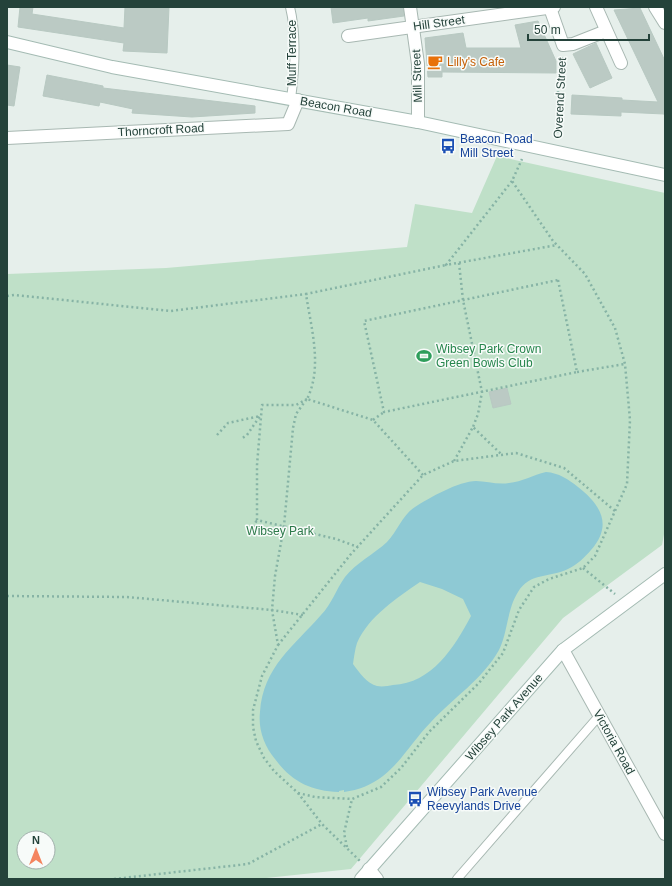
<svg xmlns="http://www.w3.org/2000/svg" width="672" height="886" font-family="Arial,sans-serif">
<rect width="100%" height="100%" fill="#e6efeb"/>
<path fill="#bfe0c8" fill-rule="evenodd" d="M497 156 665 193V529L662 545 563 618 351 869 257 879H7V274L166 268 407 247 415 204 472 213ZM24 838H48V862H24Z"/>
<path fill="#8ec9d4" fill-rule="evenodd" d="M546 472C559 473 568 479 578 487 601 505 613 525 591 550 585 557 577 565 568 569 550 578 530 572 518 592 507 609 508 632 499 650 483 679 453 698 431 722 414 739 402 761 383 776 371 785 359 790 344 792V790L339 791V792C311 791 292 782 275 759 264 746 258 729 260 712 263 667 294 646 321 615 332 604 336 589 345 577 356 563 374 554 387 542 397 532 403 514 415 507 429 498 459 481 476 481 486 481 498 485 509 483 522 482 533 475 546 472ZM420 582 442 589 463 599 471 616C454 648 432 683 393 685 388 686 382 687 377 686 367 684 359 672 353 664 354 657 355 649 357 643 369 616 397 598 420 582Z"/>
<g fill="#bbcac4" stroke="#b8c9c2">
<path d="M20 7H33L32 14 124 28 125 7H169L167 53 123 51 124 43 18 27Z"/>
<path d="M331 7H403L404 16 368 21V18L333 23Z"/>
<path d="M640 8 665 61V116L664 114 621 112V116L571 114 572 95 622 98V100L658 102 614 10Z"/>
<path d="M538 21 556 61V73L442 72V77H428L425 38 463 33 466 48H521L515 25Z"/>
<path d="M596 43 612 78 590 88 573 54Z"/>
<path d="M7 65 20 67 14 106 7 105Z"/>
<path d="M47 75 103 86V88L255 106V113L192 117 132 113 133 109 100 102 99 106 43 96Z"/>
<path d="M507 388 511 404 493 408 489 392Z"/>
</g>
<g fill="none" stroke-linecap="round" stroke-linejoin="round">
<g stroke="#a8b8b2" stroke-width="10">
<g id="lane">
<path d="M290 7C297 36 295 69 291 99"/>
<path d="M457 879 599 716"/>
</g>
</g>
<g stroke="#a8b8b2" stroke-width="14">
<g id="street">
<path d="M410 7 418 64V122"/>
<path d="M596 7 621 63"/>
<path d="M655 7 665 23"/>
<path d="M550 8 563 45 573 44 606 31"/>
<path d="M348 36 554 7"/>
<path d="M7 138 288 124 298 100"/>
<path d="M563 650 665 834"/>
<path d="M369 869 377 879"/>
</g>
</g>
<g stroke="#a4bbb3" stroke-width="14">
<g id="secondary">
<path d="M7 42 112 67 418 122 665 175"/>
<path d="M361 879 563 650 665 574"/>
</g>
</g>
<g stroke="#86b3a5" stroke-width="2.5" stroke-dasharray="2 3" stroke-linecap="butt">
<path d="M558 138V87L562 57"/>
<path d="M512 181 446 265 557 245"/>
<path d="M459 263 463 300 482 392 478 414 473 427"/>
<path d="M558 280 577 372 384 412 364 321Z"/>
<path d="M7 296 14 295 171 311 306 294"/>
<path d="M577 372 625 364"/>
<path d="M307 399 296 405H262L257 465V520L336 539 358 547"/>
<path d="M373 420 384 412"/>
<path d="M217 435 228 423 260 416 247 435 241 439"/>
<path d="M454 461 473 427 501 454"/>
<path d="M423 475 373 420 307 399C323 367 311 328 306 294L446 265"/>
<path d="M253 527 257 520"/>
<path d="M583 568 615 594"/>
<path d="M7 596 127 597 272 610 278 645 262 676 253 710V727L256 741 264 758 274 771 298 793 322 824 360 861"/>
<path d="M303 615 272 610 275 576 284 526 293 428 296 414 306 400"/>
<path d="M278 645 351 554 423 475 454 461 516 453 564 468 615 511"/>
<path d="M298 793 315 797 352 799 381 787 401 768 429 732 479 683 503 653 519 610 534 587 549 579 583 568 595 556 627 484 630 420 625 364 615 328 585 274 553 241 512 181 522 159"/>
<path d="M347 847 344 833 352 799"/>
<path d="M114 879 248 864 322 824"/>
</g>
<use href="#lane" stroke="#fff" stroke-width="8"/>
<use href="#street" stroke="#fff" stroke-width="12"/>
<use href="#secondary" stroke="#fff" stroke-width="12"/>
</g>
<defs>
<g id="cafe-bare" transform="scale(1.2)"><path d="M-5.5-4.5H6V0H3Q3 3.5 0 3.5H-2.5Q-5.5 3.5-5.5 0ZM3-3.2v2h1.7v-2ZM-6 4.5H4V6H-6Z" fill="#e8710a" stroke="#f7fbf9" stroke-width="2.5" paint-order="stroke"/></g>
<g id="bus-bare" transform="scale(1.2)"><path d="M-5-6H5V4H4V6H2V4H-2V6H-4V4H-5ZM-3.5-4V0h7V-4ZM-3.5 1.2v1.5H-2V1.2ZM2 1.2v1.5H3.5V1.2Z" fill="#1a4fb4" stroke="#f7fbf9" stroke-width="2.5" paint-order="stroke"/></g>
<g id="stadium-bare" transform="scale(1.2)"><path d="M0-5a6.5 5 0 1 0 0 10a6.5 5 0 1 0 0-10ZM-3.5-1.8h7v3.6h-7Z" fill="#2e9e5b" stroke="#f7fbf9" stroke-width="2.5" paint-order="stroke"/></g>
</defs>
<g fill-rule="evenodd">
<use href="#cafe-bare" x="435" y="62"/>
<use href="#bus-bare" x="448" y="146"/>
<use href="#stadium-bare" x="424" y="356"/>
<use href="#bus-bare" x="415" y="799"/>
</g>
<g text-anchor="middle" stroke-width="3" stroke-linejoin="round" paint-order="stroke">
<g font-size="12" fill="#24423a" stroke="#f7fbf9">
<text transform="translate(439 23) rotate(-8)" y="4">Hill Street</text>
<text transform="translate(292 53) rotate(-90)" y="4">Muff Terrace</text>
<text transform="translate(417 76) rotate(-92)" y="4">Mill Street</text>
<text transform="translate(560 98) rotate(-87)" y="4">Overend Street</text>
<text transform="translate(336 107) rotate(10)" y="4">Beacon Road</text>
<text transform="translate(161 130) rotate(-3)" y="4">Thorncroft Road</text>
<text transform="translate(504 717) rotate(-49)" y="4">Wibsey Park Avenue</text>
<text transform="translate(614 742) rotate(61)" y="4">Victoria Road</text>
</g>
<g font-size="12" fill="#c56008" stroke="#f7fbf9" text-anchor="start">
<text x="447" y="66">Lilly's Cafe</text>
</g>
<g font-size="12" fill="#164399" stroke="#f7fbf9" text-anchor="start">
<text x="460" y="143">Beacon Road<tspan x="460" dy="14">Mill Street</tspan></text>
<text x="427" y="796">Wibsey Park Avenue<tspan x="427" dy="14">Reevylands Drive</tspan></text>
</g>
<g font-size="12" fill="#27864d" stroke="#f7fbf9" text-anchor="start">
<text x="436" y="353">Wibsey Park Crown<tspan x="436" dy="14">Green Bowls Club</tspan></text>
</g>
<g font-size="12" fill="#2d7a4b" stroke="#f7fbf9">
<text x="280" y="535">Wibsey Park</text>
</g>
</g>
<rect width="672" height="886" fill="none" stroke="#24423a" stroke-width="16"/>
<g transform="translate(36 850)"><circle r="19" fill="#f7fbf9" stroke="#a3b1ad"/>
<path d="M0-3L7 15L0 10L-7 15Z" fill="#f4845f"/>
<text y="-6" font-size="11" font-weight="bold" text-anchor="middle" fill="#24423a">N</text>
</g>
<path d="M528 34v6h121v-6" fill="none" stroke="#24423a" stroke-width="2"/>
<text x="534" y="34" font-size="12" fill="#24423a" stroke="#f7fbf9" stroke-width="3" paint-order="stroke">50 m</text>
</svg>
